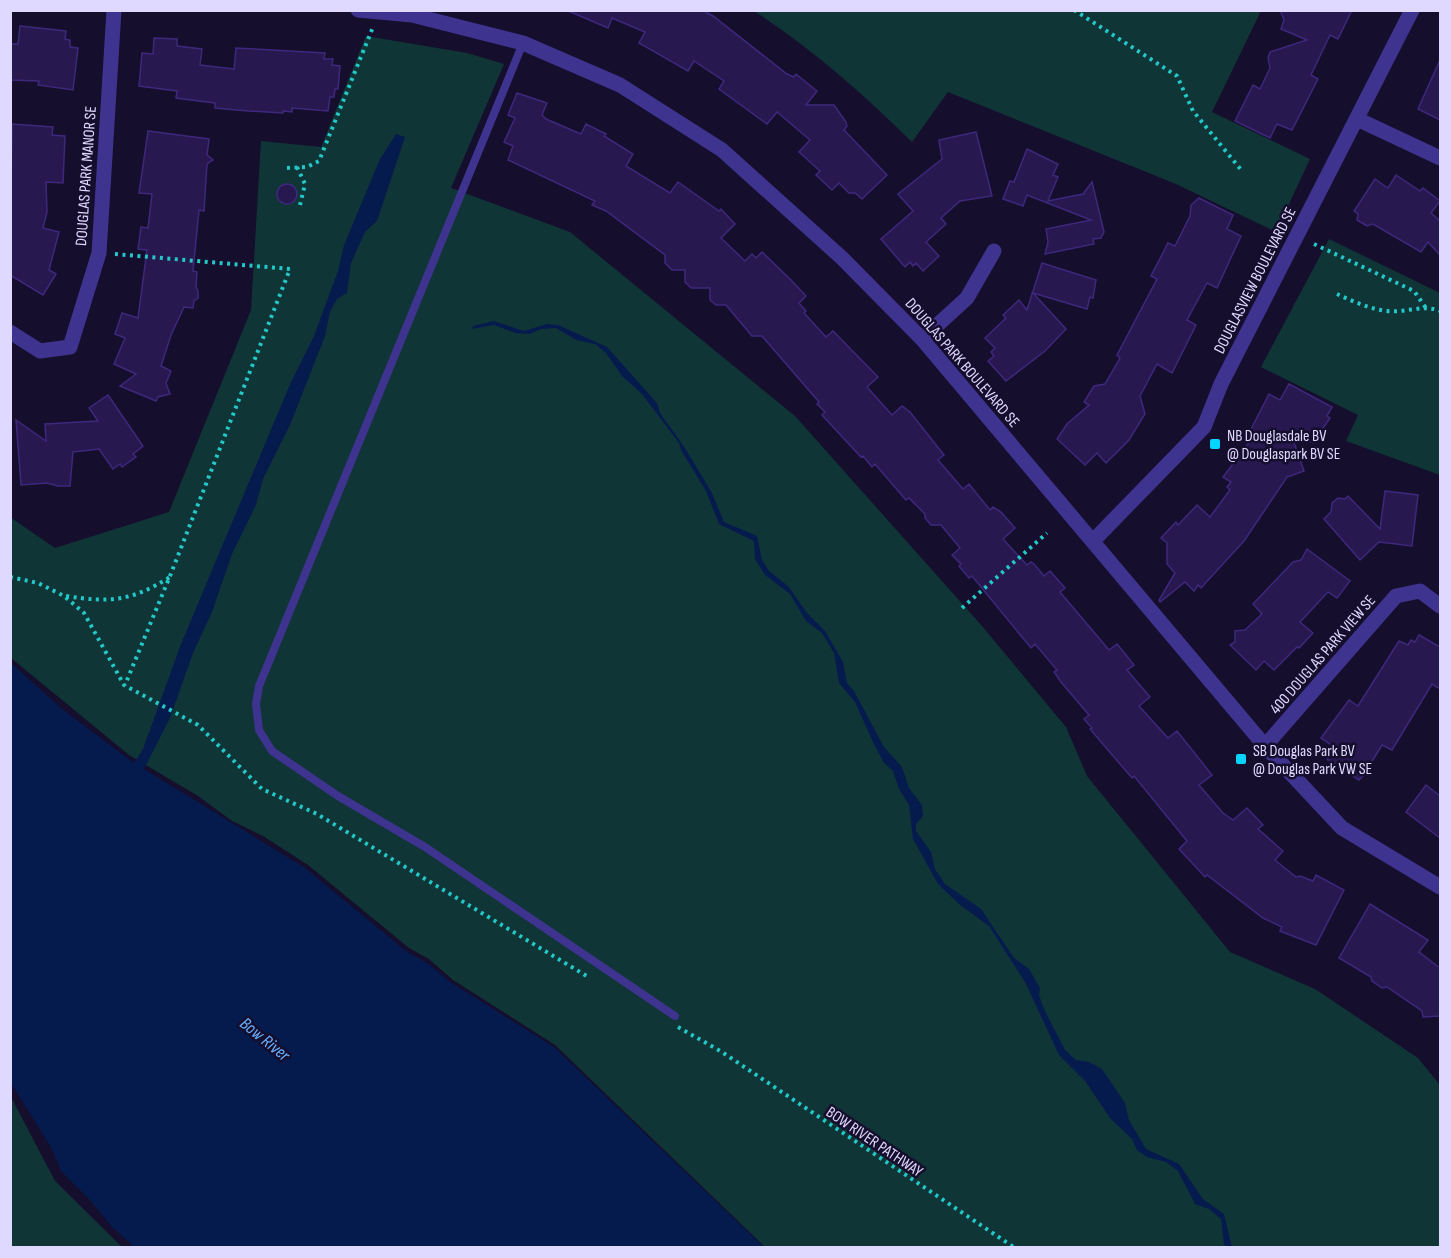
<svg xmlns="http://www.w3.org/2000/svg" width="1451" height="1258" font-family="'Sofia Sans Condensed',sans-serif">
<rect width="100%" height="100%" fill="#150e2c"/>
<g fill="#103537">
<path d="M754 11H1261L1212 112 1310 159 1276 232 1176 184 948 92 912 142C862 93 812 49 754 11Z"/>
<path d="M366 36 467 53 504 64 451 188 570 232 795 416 982 626 1066 727 1087 776 1230 952 1315 989 1418 1058 1440 1085V1247H765L555 1045 453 980 429 959 409 948 308 865 263 836 232 821 198 796 129 755 11 658 10 517 55 548 169 512 251 310 261 141 321 147Z"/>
<path d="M1329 239 1440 293V475L1346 441 1358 415 1261 367Z"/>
<path d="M11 1097 55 1181 122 1247H11Z"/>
</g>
<g fill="#051b4e">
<path d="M396 134 405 137 377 221 365 232 351 263 347 293 337 299 330 312 325 336 290 425 263 479 256 505 232 554 212 612 193 653 170 718 144 769 305 868 407 952 427 963 450 982 554 1047 764 1247H134L111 1226 91 1201 61 1171 52 1149 11 1083V663L62 709 134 763 143 749 181 644 291 382 314 336 338 271 344 245 380 159Z"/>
<path d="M494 321 524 331 547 324 558 325 607 347 657 403 660 413 683 445 712 493 724 522 757 536 762 560 769 571 788 586 807 613 825 631 843 662 847 683 854 691 884 747 902 767 909 788 922 805 923 816 916 824V831L931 852 935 869 945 884 981 909 1014 958 1029 969 1040 988 1039 995 1044 1009 1065 1050 1076 1060 1089 1062 1102 1069 1125 1103 1129 1120 1146 1149 1179 1164 1203 1199 1224 1214 1232 1247 1224 1245 1221 1219 1209 1209 1195 1204 1178 1171 1166 1162 1147 1157 1137 1150 1132 1139 1110 1118 1085 1081 1059 1055 1025 982 989 926 960 905 938 884 913 839 909 805 899 789 893 771 884 763 873 742 855 702 839 683 834 653 822 633 806 621 790 594 765 575 755 559 754 541 719 524 706 491 681 450 679 443 642 394 622 376 606 353 595 344 576 340 556 328 541 329 530 334 515 333 494 325 472 329 473 326Z"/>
</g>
<g fill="#27184f" stroke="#3e287d" stroke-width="1.5">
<path d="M566 10H702L713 16 787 74 794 77 796 74 817 91 806 105H834L846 122 847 126 844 130 887 175 862 199 855 193H849L839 183 832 190 816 175 820 171 799 152 810 140 777 112 767 124 719 89 724 81 694 61 688 71 639 43 645 32 612 18 608 28Z"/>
<path d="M1280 10H1352L1338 39 1330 35 1311 75 1318 79 1292 130 1277 124 1270 138 1235 121 1253 85 1260 89 1270 68 1268 58 1270 52 1307 40 1281 29 1284 20Z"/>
<path d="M20 26 66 31 65 39 70 40V47L78 48 73 90 38 85 39 81 10 80V44H18Z"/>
<path d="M154 38 177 39V46L202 49 200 65 234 69 236 48 325 53 324 59H333L332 65 340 66 338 89H335L334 97H330L328 111 292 108V112L283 111V113L248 111 215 108V103L176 98 177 91 139 86 142 53 153 54Z"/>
<path d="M1440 60V120L1418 109Z"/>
<path d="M517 93 547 103 542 115 546 119 581 134 586 124 606 134 604 136 633 154 626 166 670 193 678 182 719 211 721 209 735 224 721 238 745 261 752 254 756 258 762 252 791 280 806 296 799 303 806 311 804 313 826 337 833 331 878 377 867 387 892 415 902 406 910 412 944 455 938 460 963 489 969 484 990 510 993 507 1001 512 1015 528 1003 539 1027 565 1031 562 1034 564 1044 576 1050 571 1065 588 1060 592 1109 650 1117 644 1122 650 1134 665 1127 670 1150 697 1139 706 1168 738 1177 731 1212 775 1199 785 1223 813 1233 820 1247 808 1263 825 1258 829 1283 851 1275 860 1296 877 1300 876 1313 881 1316 875 1344 890 1316 945 1280 931 1282 927 1263 918 1207 875 1205 877 1179 849 1187 841 1134 776 1132 778 1090 729 1092 728 1084 719 1089 715 1061 682 1054 672 1057 670 1035 644 1031 648 972 576 969 578 959 566 961 564 952 555 960 548 941 525H931L925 518V514L909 498 906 500 875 464 872 467 863 456 861 457 822 415 825 412 817 404 819 402 762 336H752L726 305H716L710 300V288H691L685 282V270H672L665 263V255L606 211 592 205 595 201 508 160 513 146 504 142 515 118 508 115Z"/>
<path d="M12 124 53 127 52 135 65 136 63 183 46 182 47 212 43 228 59 232 49 270 56 274 43 295 10 275Z"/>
<path d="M148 131 209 139 207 155 213 160 207 164 204 211 199 210 193 271 197 272 196 287 198 291V298L194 301 193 308 184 307 171 335 161 366 171 371 166 383 170 394 158 397 156 401 120 386 136 374 114 364 125 338 115 334 122 313 138 318 147 250 138 249 141 227 148 228 152 194 139 193Z"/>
<path d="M976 132 992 196 960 201 941 218 946 224 926 242 939 256 923 271 916 263 913 266 910 262 905 267 881 239 913 211 898 194 942 159 939 140Z"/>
<path d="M1027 149 1058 164 1053 175 1058 177 1048 201 1083 194 1092 182 1104 232 1101 238 1093 239 1094 244 1045 254 1048 242 1046 229 1091 220 1027 195 1023 206 1003 199 1010 181 1014 182Z"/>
<path d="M1396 175 1420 191 1423 188 1440 201 1431 213 1440 221V255L1428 242 1421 252 1373 224 1367 226 1357 220 1358 214 1354 211 1375 179 1388 188Z"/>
<circle cx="287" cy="194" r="10"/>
<path d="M1199 198 1233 215 1227 229 1241 236 1217 288 1207 283 1187 320 1196 325 1172 373 1157 364 1140 396 1145 414 1129 440 1106 463 1097 453 1085 465 1057 439 1067 424 1089 405 1084 402 1094 386 1105 384 1120 358 1117 355 1157 279 1151 276 1168 243 1175 246 1190 216 1191 205Z"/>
<path d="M1042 263 1096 280 1093 298 1090 297 1087 309 1033 293 1066 329 1045 351 1006 381 988 361 994 356 991 352 995 348 985 338 1006 318 1003 315 1019 300 1027 310Z"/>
<path d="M1289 384 1332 407 1327 416 1330 418 1313 443 1290 431 1304 471 1287 477 1244 541 1201 588 1198 585 1194 591 1185 582 1160 602 1159 600 1175 573 1167 564V543L1161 538 1176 522 1178 525 1197 505 1210 517 1230 490 1227 487 1231 482 1223 477 1251 440 1247 437 1269 394 1280 400Z"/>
<path d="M108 395 143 446 133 454 136 457 122 467 120 464 113 469 99 449 73 452 70 486H58L47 483 21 485 16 420 46 441 45 424 98 421 89 408Z"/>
<path d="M1385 491 1418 495 1412 546 1379 542 1360 560 1324 519 1331 512 1332 503 1338 498 1345 499 1348 496 1380 529Z"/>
<path d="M1307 549 1350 581 1337 598 1328 592 1300 622 1313 633 1299 648 1297 647 1274 670 1264 661 1256 670 1230 645 1235 642V631L1245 630 1262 614 1253 604 1293 562 1301 560Z"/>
<path d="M1419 635 1440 647V689L1432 684 1392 750 1382 745 1371 763V768L1359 780 1327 759 1334 747 1321 738 1349 700 1358 706 1399 641 1408 645 1411 640 1415 642Z"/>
<path d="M1426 785 1440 796V838L1406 812Z"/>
<path d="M1370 904 1428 940 1419 952 1440 968V1016L1423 1017 1422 1011 1387 987 1382 988 1372 981 1371 977 1339 958Z"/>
</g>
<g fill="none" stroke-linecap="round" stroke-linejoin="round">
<g stroke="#23c8c9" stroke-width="4" stroke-dasharray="3 4.5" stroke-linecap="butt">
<path d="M1074 10 1177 76 1193 111 1242 171"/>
<path d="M297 167 305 184 300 205"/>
<path d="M287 168 307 167 319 161 373 27"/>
<path d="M1314 244 1414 291 1426 308"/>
<path d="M115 254 290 269 170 576 125 685"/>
<path d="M1337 294C1352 301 1370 309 1387 311 1405 313 1424 304 1440 311"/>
<path d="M10 577 38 583 64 596 84 613 124 685 198 725 262 789 317 814 590 978"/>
<path d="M66 596C110 603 132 601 170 577"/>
<path d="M962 608 1047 533"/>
<path d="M678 1027 722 1052 1015 1248"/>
</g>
<path stroke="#3e3490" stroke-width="8" d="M523 43 259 686 256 704 259 730 272 751 338 796 425 847 675 1016"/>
<g stroke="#3e3490" stroke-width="15">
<path d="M358 10 412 15 523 43 620 85 722 150 842 258 922 339 1265 746 1342 828 1440 887"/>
<path d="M1357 119 1440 158"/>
<path d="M10 332 40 351 70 347 99 253 114 10"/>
<path d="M922 339 967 298 994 251"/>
<path d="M1093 541 1204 427 1221 384 1412 10"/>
<path d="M1265 746 1396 596 1420 591 1440 606"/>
</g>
</g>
<g fill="#05d5ff" stroke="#150e2c" stroke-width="2">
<rect x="1209" y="438" width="12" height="12" rx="3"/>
<rect x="1235" y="753" width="12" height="12" rx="3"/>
</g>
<g text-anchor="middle" stroke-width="5" stroke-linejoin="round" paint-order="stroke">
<g font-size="16" fill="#e0d9ff" stroke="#150e2c">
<text transform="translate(85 176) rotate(-86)" y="6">DOUGLAS PARK MANOR SE</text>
<text transform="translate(1254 280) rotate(-63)" y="6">DOUGLASVIEW BOULEVARD SE</text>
<text transform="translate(963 362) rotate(49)" y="6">DOUGLAS PARK BOULEVARD SE</text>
<text transform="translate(1322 654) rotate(-49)" y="6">400 DOUGLAS PARK VIEW SE</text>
<text transform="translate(875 1141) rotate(34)" y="6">BOW RIVER PATHWAY</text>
</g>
<g font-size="16" fill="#e0d9ff" stroke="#150e2c" text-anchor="start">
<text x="1227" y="441">NB Douglasdale BV<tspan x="1227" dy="18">@ Douglaspark BV SE</tspan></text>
<text x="1253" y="756">SB Douglas Park BV<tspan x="1253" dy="18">@ Douglas Park VW SE</tspan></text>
</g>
<g font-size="18" font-style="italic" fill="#67afff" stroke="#150e2c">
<text transform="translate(265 1039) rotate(39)" y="6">Bow River</text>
</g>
</g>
<rect width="1451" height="1258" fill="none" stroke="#e0d9ff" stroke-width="24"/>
</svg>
